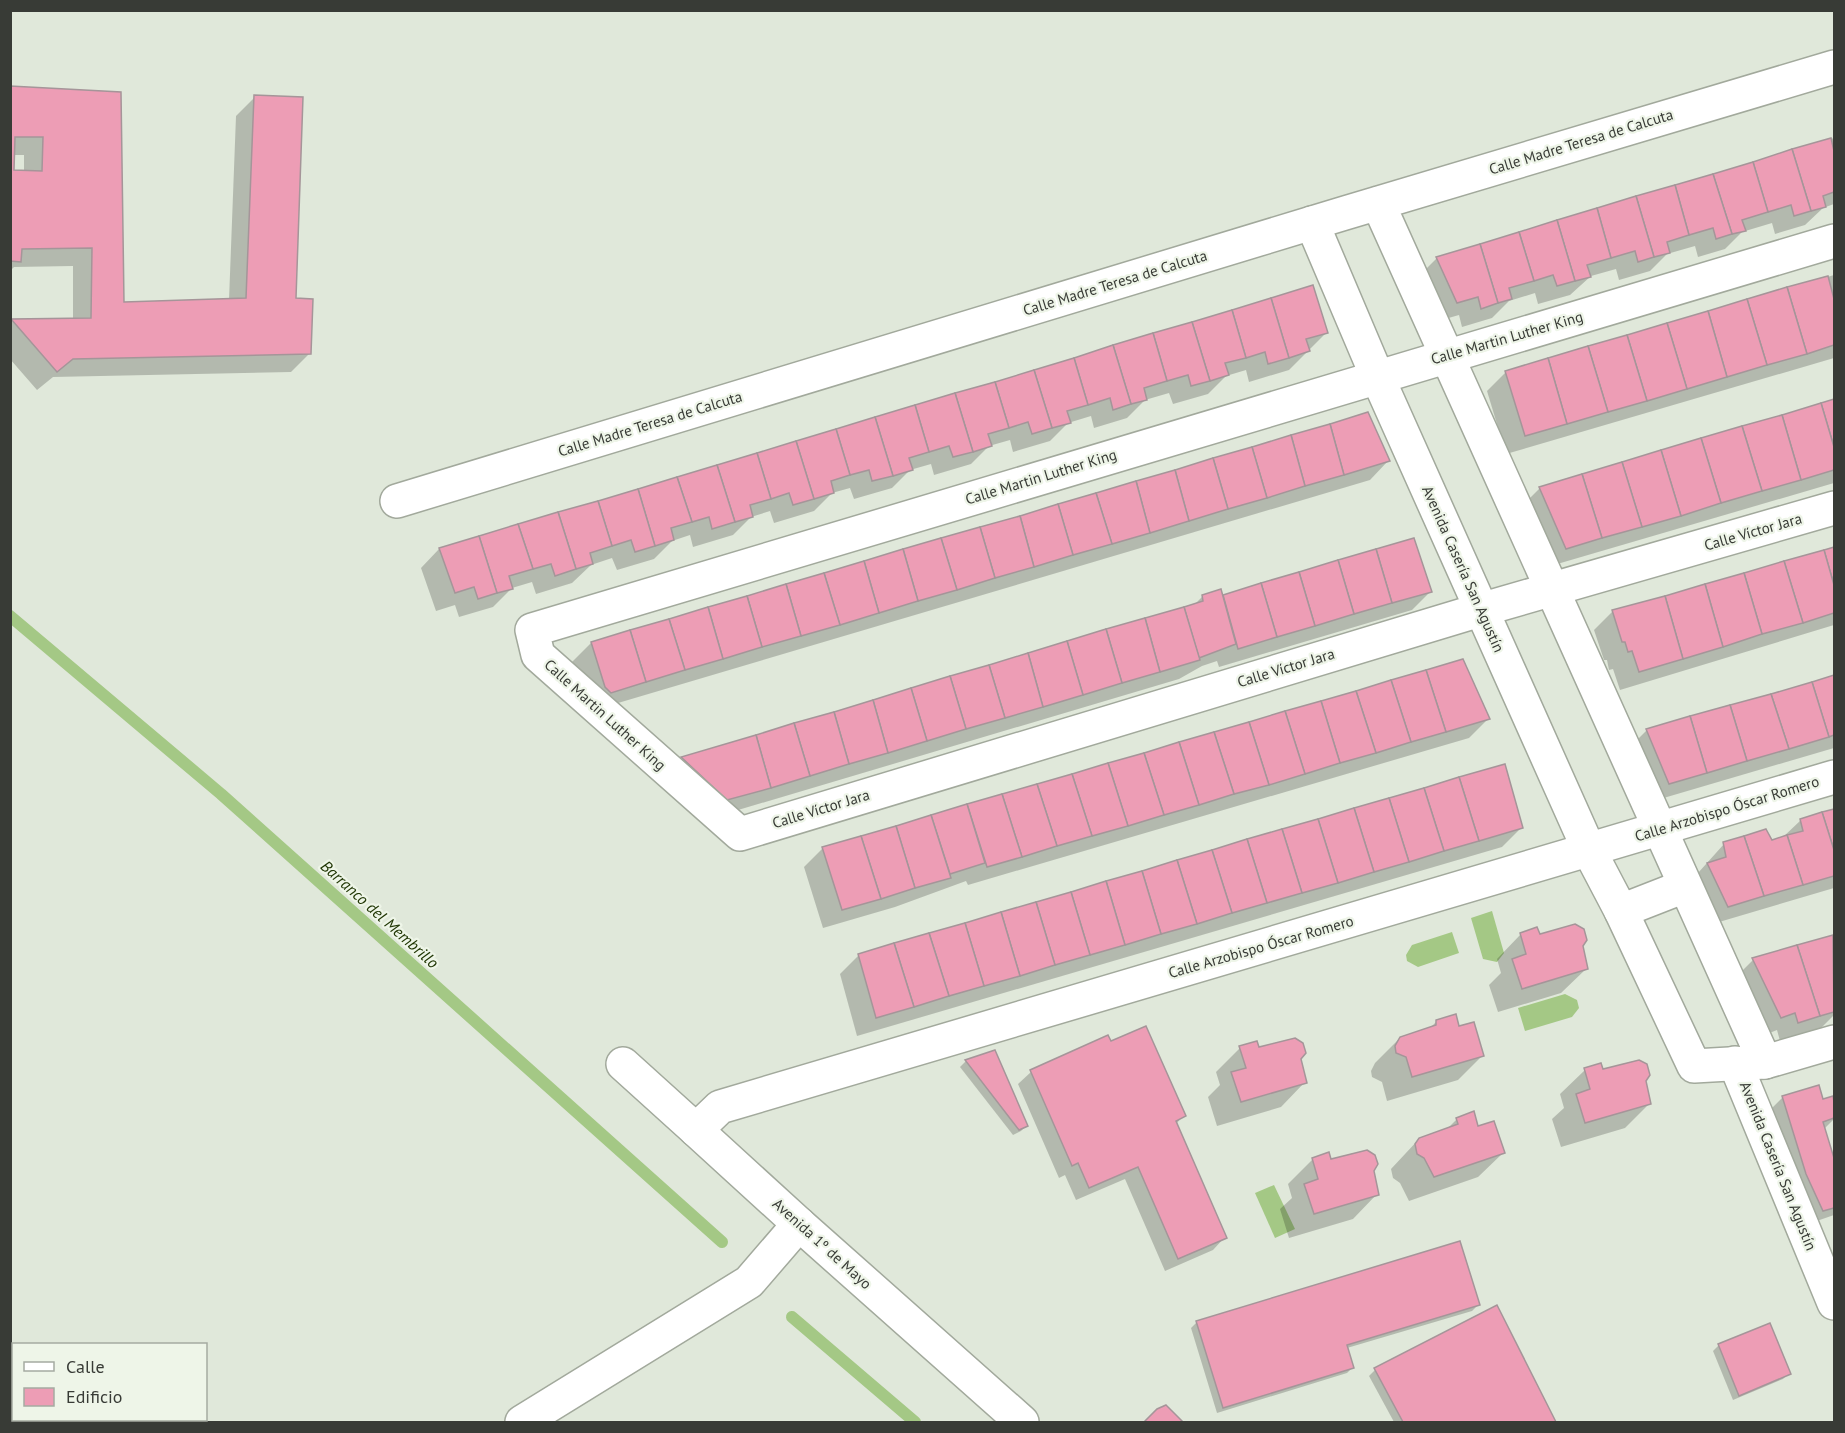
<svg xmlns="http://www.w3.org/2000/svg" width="1845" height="1433" font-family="'PT Sans',sans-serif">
<rect width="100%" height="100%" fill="#e0e8da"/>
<g fill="#a4c885">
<path d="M1492 911 1504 953 1497 962 1483 959 1471 918Z"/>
<path d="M1452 932 1459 953 1418 967 1407 961 1406 955 1412 945Z"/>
<path d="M1565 994 1577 1000 1579 1008 1572 1017 1525 1031 1518 1008Z"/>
<path d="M1274 1185 1295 1229 1275 1238 1255 1193Z"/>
</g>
<g fill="#0003" fill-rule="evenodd">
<path d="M10 88 120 93 122 303 229 300 236 116 255 97 294 300 310 353 291 372 53 377 37 390 10 359V321L73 319V266L14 267 10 271ZM13 155H24V172H12Z"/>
<path d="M1834 138V204L1823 208 1805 225 1775 234 1772 223 1742 232 1725 249 1698 257 1695 246 1667 254 1650 271 1619 280 1616 269 1591 276 1570 295 1538 304 1535 293 1509 301 1492 318 1462 327 1459 315 1438 321 1418 277 1437 258Z"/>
<path d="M1834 275V358L1506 454 1487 391 1506 372Z"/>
<path d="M1327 332 1289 370 1249 382 1246 370 1226 376 1208 394 1173 404 1169 393 1145 400 1127 418 1094 428 1091 416 1068 423 1050 441 1013 452 1010 440 989 446 971 464 934 475 931 464 910 470 892 488 854 499 850 488 832 493 814 511 774 523 770 511 751 517 733 535 693 547 690 535 672 541 654 559 617 570 612 558 591 565 572 583 536 594 532 582 512 588 493 607 459 617 455 605 436 611 421 568 439 549Z"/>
<path d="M1834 400V483L1547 567 1521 507 1540 488Z"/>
<path d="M1368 414 1388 461 1370 480 591 711 586 706 572 662 591 643Z"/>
<path d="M1413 539 1431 591 1412 610 1219 667 1217 661 1202 666 1179 679 708 819 663 777 682 759 1185 608 1194 605 1202 597 1222 596Z"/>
<path d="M1834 548V625L1620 690 1613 669 1609 670 1607 660H1604L1594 630 1613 611Z"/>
<path d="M1463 661 1488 719 1469 738 968 885 966 881 895 907 823 928 804 867 823 848Z"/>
<path d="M1834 677V748L1650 802 1628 749 1647 730Z"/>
<path d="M1834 811V888L1709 925 1689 883 1724 844 1771 842 1782 838 1801 820Z"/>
<path d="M1521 828 1502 847 857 1036 840 974 858 956Z"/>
<path d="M1521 934 1581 946 1586 969 1561 993 1498 1012 1489 985 1501 973 1497 959Z"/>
<path d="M1834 936V1015L1820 1029 1780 1041 1777 1030 1762 1036 1734 979 1753 960Z"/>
<path d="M1437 1021 1458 1028 1483 1055 1458 1080 1387 1101 1382 1082 1372 1077 1371 1071 1375 1063 1400 1038 1429 1029Z"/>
<path d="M1107 1037 1184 1115 1176 1124 1225 1237 1213 1250 1165 1271 1125 1179 1076 1200 1065 1175 1059 1178 1018 1084 1031 1072Z"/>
<path d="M1240 1048 1300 1059 1305 1082 1281 1107 1217 1126 1208 1097 1220 1085 1216 1072Z"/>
<path d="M966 1061 1027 1125 1021 1131 1013 1135 960 1067Z"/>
<path d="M1585 1070 1645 1081 1649 1104 1625 1128 1561 1147 1552 1119 1564 1108 1560 1094Z"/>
<path d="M1783 1097 1822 1101 1832 1098 1834 1107V1119L1824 1129 1834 1164V1215L1811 1223 1770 1110Z"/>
<path d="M1457 1119 1477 1128 1503 1153 1478 1177 1409 1201 1400 1183 1393 1178 1391 1169 1419 1139 1446 1130Z"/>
<path d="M1328 1154 1330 1161 1372 1171 1377 1194 1353 1219 1289 1238 1280 1209 1292 1198 1288 1184 1312 1160Z"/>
<path d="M1478 1305 1472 1311 1347 1348 1353 1367 1347 1373 1217 1413 1191 1328 1197 1322Z"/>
<path d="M1497 1307 1555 1422H1394L1369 1376 1375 1370Z"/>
<path d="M1719 1345 1789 1373 1783 1379 1733 1400 1713 1351Z"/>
</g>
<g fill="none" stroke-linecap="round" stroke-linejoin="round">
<g stroke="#a4c885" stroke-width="12">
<path d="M10 616 221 794 722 1242"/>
<path d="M792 1317 915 1422"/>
</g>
</g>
<g fill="#ed9db5" stroke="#a59599" stroke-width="1.5" fill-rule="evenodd">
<path d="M10 86 121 92 124 302 246 298 254 95 303 97 296 298 313 299 311 354 73 359 57 372 11 319 91 318 92 248 22 249 21 262 10 261ZM15 137H43L42 171 14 170Z"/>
<path d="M1831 138 1834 151V192L1823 196 1826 207 1811 211 1792 149Z"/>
<path d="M1792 149 1811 211 1794 216 1791 205 1768 212 1753 162Z"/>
<path d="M1753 162 1768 212 1742 220 1746 231 1732 234 1713 174Z"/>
<path d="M1713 174 1732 234 1716 239 1713 228 1689 235 1675 185Z"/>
<path d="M1675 185 1689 235 1667 242 1670 253 1654 257 1636 196Z"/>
<path d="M1636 196 1654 257 1638 262 1635 251 1611 258 1597 208Z"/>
<path d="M1597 208 1611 258 1587 265 1591 277 1575 281 1557 220Z"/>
<path d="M1557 220 1575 281 1557 286 1553 275 1534 281 1519 232Z"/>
<path d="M1519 232 1534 281 1509 288 1512 299 1498 303 1480 244Z"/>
<path d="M1480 244 1498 303 1481 309 1478 297 1457 303 1436 257Z"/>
<path d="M1828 276 1834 299V345L1807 354 1787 287Z"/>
<path d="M1313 285 1328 333 1306 339 1310 351 1289 358 1271 298Z"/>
<path d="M1787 287 1807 354 1767 365 1747 299Z"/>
<path d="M1271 298 1289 358 1268 364 1265 352 1246 358 1232 310Z"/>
<path d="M1747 299 1767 365 1727 377 1708 311Z"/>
<path d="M1232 310 1246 358 1225 363 1229 375 1210 381 1192 322Z"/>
<path d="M1708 311 1727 377 1687 389 1667 323Z"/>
<path d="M1192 322 1210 381 1191 386 1188 375 1167 381 1153 333Z"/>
<path d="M1667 323 1687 389 1647 401 1627 335Z"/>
<path d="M1153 333 1167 381 1144 388 1147 400 1131 404 1113 345Z"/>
<path d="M1627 335 1647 401 1608 412 1588 346Z"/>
<path d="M1113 345 1131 404 1113 410 1110 398 1088 405 1074 358Z"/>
<path d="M1588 346 1608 412 1567 424 1548 358Z"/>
<path d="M1074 358 1088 405 1067 411 1071 423 1052 428 1034 370Z"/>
<path d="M1548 358 1567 424 1525 436 1505 371Z"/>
<path d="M1034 370 1052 428 1032 434 1028 422 1009 428 995 382Z"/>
<path d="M995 382 1009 428 988 434 992 446 973 452 955 393Z"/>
<path d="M955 393 973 452 953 457 949 446 929 452 915 405Z"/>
<path d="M1834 399V447L1821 403Z"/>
<path d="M1821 403 1834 447V470L1801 480 1782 415Z"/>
<path d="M915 405 929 452 909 458 913 470 893 476 875 417Z"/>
<path d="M1368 412 1390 461 1344 475 1330 424Z"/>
<path d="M1782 415 1801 480 1762 491 1742 426Z"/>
<path d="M875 417 893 476 872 481 869 470 850 475 836 429Z"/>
<path d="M1330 424 1344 475 1305 486 1291 435Z"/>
<path d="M1742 426 1762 491 1721 503 1701 438Z"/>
<path d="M836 429 850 475 831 481 834 493 814 499 796 441Z"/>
<path d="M1291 435 1305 486 1267 498 1252 447Z"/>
<path d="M1701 438 1721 503 1681 516 1661 450Z"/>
<path d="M796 441 814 499 793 505 789 493 771 499 757 453Z"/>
<path d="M1252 447 1267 498 1228 509 1213 458Z"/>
<path d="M1661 450 1681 516 1642 527 1622 462Z"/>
<path d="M757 453 771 499 750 505 753 517 735 522 717 465Z"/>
<path d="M1213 458 1228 509 1189 521 1175 470Z"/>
<path d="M1622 462 1642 527 1602 538 1582 474Z"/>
<path d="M717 465 735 522 712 529 709 517 692 522 677 477Z"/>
<path d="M1175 470 1189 521 1150 533 1136 481Z"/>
<path d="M1582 474 1602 538 1566 549 1539 487Z"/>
<path d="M677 477 692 522 671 528 674 540 655 546 638 489Z"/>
<path d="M1136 481 1150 533 1112 544 1096 493Z"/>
<path d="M638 489 655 546 635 552 631 540 612 546 598 501Z"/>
<path d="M1096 493 1112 544 1073 555 1058 504Z"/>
<path d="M598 501 612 546 590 553 593 564 576 569 558 512Z"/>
<path d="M1058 504 1073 555 1034 567 1020 516Z"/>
<path d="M558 512 576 569 555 576 551 564 533 569 518 524Z"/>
<path d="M1020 516 1034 567 995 578 980 527Z"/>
<path d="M518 524 533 569 509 576 513 589 497 593 479 536Z"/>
<path d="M980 527 995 578 957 590 941 538Z"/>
<path d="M479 536 497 593 478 599 474 587 455 593 439 548Z"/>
<path d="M941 538 957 590 918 601 903 549Z"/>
<path d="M1414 538 1432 592 1392 603 1376 549Z"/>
<path d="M1834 547V585L1824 550Z"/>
<path d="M903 549 918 601 879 613 864 561Z"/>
<path d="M1376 549 1392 603 1354 614 1338 560Z"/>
<path d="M1824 550 1834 585V613L1803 623 1784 561Z"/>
<path d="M1338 560 1354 614 1315 626 1299 572Z"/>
<path d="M864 561 879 613 840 625 824 573Z"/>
<path d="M1784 561 1803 623 1762 634 1744 573Z"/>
<path d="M1299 572 1315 626 1277 637 1261 583Z"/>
<path d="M824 573 840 625 801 636 786 584Z"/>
<path d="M1744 573 1762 634 1723 647 1705 584Z"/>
<path d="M1261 583 1277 637 1238 649 1223 595Z"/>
<path d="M786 584 801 636 762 647 747 596Z"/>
<path d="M1705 584 1723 647 1683 659 1665 596Z"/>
<path d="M1221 589 1236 644 1199 658 1184 607 1203 601 1202 595Z"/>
<path d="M747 596 762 647 723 659 708 607Z"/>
<path d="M1665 596 1683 659 1639 672 1632 651 1628 652 1625 642H1622L1612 610Z"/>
<path d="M708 607 723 659 685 670 669 619Z"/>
<path d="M1184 607 1200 660 1160 672 1145 618Z"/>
<path d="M1145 618 1160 672 1122 683 1106 629Z"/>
<path d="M669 619 685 670 646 682 630 630Z"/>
<path d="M1106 629 1122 683 1083 695 1067 641Z"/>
<path d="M630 630 646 682 611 693 605 687 591 642Z"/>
<path d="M1067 641 1083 695 1043 707 1028 653Z"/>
<path d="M1028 653 1043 707 1005 718 989 665Z"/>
<path d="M1463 659 1490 719 1446 732 1426 670Z"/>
<path d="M989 665 1005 718 966 729 950 676Z"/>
<path d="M1426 670 1446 732 1411 742 1391 680Z"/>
<path d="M1834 675V735L1829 737 1812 682Z"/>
<path d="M950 676 966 729 927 741 911 688Z"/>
<path d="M1391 680 1411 742 1376 753 1356 691Z"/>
<path d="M1812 682 1829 737 1789 749 1771 694Z"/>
<path d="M911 688 927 741 888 753 873 700Z"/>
<path d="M1356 691 1376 753 1340 763 1321 701Z"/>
<path d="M1771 694 1789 749 1747 761 1730 705Z"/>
<path d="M873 700 888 753 849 764 834 712Z"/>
<path d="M1321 701 1340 763 1305 774 1285 711Z"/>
<path d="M1730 705 1747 761 1707 773 1690 716Z"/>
<path d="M1285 711 1305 774 1269 785 1249 722Z"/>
<path d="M834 712 849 764 810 776 794 723Z"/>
<path d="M1690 716 1707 773 1669 784 1646 729Z"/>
<path d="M1249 722 1269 785 1234 794 1214 732Z"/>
<path d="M794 723 810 776 771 788 756 735Z"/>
<path d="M1214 732 1234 794 1199 805 1179 742Z"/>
<path d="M756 735 771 788 727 800 681 757Z"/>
<path d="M1179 742 1199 805 1164 815 1144 753Z"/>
<path d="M1144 753 1164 815 1128 826 1108 763Z"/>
<path d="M1108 763 1128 826 1092 836 1072 774Z"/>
<path d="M1505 764 1523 828 1479 841 1459 777Z"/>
<path d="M1072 774 1092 836 1057 846 1037 784Z"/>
<path d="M1459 777 1479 841 1444 851 1424 788Z"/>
<path d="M1037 784 1057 846 1022 857 1002 794Z"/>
<path d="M1424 788 1444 851 1409 862 1389 798Z"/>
<path d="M1002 794 1022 857 987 867 967 804Z"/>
<path d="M1389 798 1409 862 1374 872 1354 808Z"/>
<path d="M967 804 985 863 950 874 931 815Z"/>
<path d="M1354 808 1374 872 1338 883 1318 819Z"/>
<path d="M1834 809V850L1822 812Z"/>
<path d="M1822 812 1834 850V876L1803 885 1787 835 1803 831 1800 819Z"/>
<path d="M931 815 951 878 915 888 896 826Z"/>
<path d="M1318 819 1338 883 1302 893 1282 829Z"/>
<path d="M896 826 915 888 881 899 861 836Z"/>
<path d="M1282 829 1302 893 1267 903 1247 839Z"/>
<path d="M1766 829 1772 840 1787 835 1803 885 1764 896 1744 836Z"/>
<path d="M861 836 881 899 842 910 822 847Z"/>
<path d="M1744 836 1764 896 1728 907 1707 863 1726 857 1723 842Z"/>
<path d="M1247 839 1267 903 1232 913 1212 850Z"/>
<path d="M1212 850 1232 913 1197 924 1177 860Z"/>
<path d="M1177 860 1197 924 1161 934 1142 871Z"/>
<path d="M1142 871 1161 934 1125 945 1106 881Z"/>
<path d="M1106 881 1125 945 1090 955 1071 892Z"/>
<path d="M1071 892 1090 955 1055 965 1036 902Z"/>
<path d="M1036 902 1055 965 1020 976 1001 912Z"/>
<path d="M1001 912 1020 976 984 986 965 923Z"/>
<path d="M965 923 984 986 949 996 929 933Z"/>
<path d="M1575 924 1584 929 1587 940 1583 946 1588 969 1522 989 1512 959 1526 954 1520 933 1537 927 1540 934Z"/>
<path d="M929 933 949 996 914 1007 894 943Z"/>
<path d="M1833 935 1834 1012 1820 1016 1797 945Z"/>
<path d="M894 943 914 1007 876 1018 858 954Z"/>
<path d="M1797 945 1820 1016 1798 1023 1795 1013 1781 1018 1752 958Z"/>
<path d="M1456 1014 1459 1026 1474 1022 1484 1056 1412 1077 1406 1057 1396 1053 1395 1046 1400 1037 1436 1025V1020Z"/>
<path d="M1146 1026 1186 1116 1176 1121 1227 1238 1178 1259 1138 1167 1089 1188 1078 1163 1072 1166 1030 1070 1108 1035 1111 1041Z"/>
<path d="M1295 1038 1303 1043 1306 1053 1301 1059 1307 1083 1241 1102 1231 1072 1246 1068 1239 1046 1257 1041 1259 1047Z"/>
<path d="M995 1050 1028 1126 1019 1130 965 1060Z"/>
<path d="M1639 1060 1647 1064 1650 1075 1646 1081 1651 1104 1585 1123 1576 1094 1590 1089 1584 1068 1601 1063 1603 1069Z"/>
<path d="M1819 1085 1823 1099 1833 1096 1834 1102V1118L1823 1122 1834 1158V1208L1823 1211 1806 1174 1782 1096Z"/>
<path d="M1474 1111 1478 1126 1494 1121 1505 1153 1434 1177 1424 1158 1417 1154 1415 1144 1419 1138 1458 1124 1456 1118Z"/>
<path d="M1367 1150 1375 1155 1378 1164 1374 1171 1379 1195 1314 1214 1304 1184 1318 1179 1312 1158 1329 1152 1331 1159Z"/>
<path d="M1460 1241 1480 1305 1347 1345 1354 1368 1223 1408 1196 1321Z"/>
<path d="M1497 1305 1556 1422H1403L1374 1368Z"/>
<path d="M1770 1323 1791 1374 1739 1396 1718 1344Z"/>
<path d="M1166 1405 1183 1422H1144L1157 1409Z"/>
</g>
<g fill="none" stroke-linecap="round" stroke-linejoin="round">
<g stroke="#a2a99c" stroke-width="36">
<g id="minor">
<path d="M1834 241 532 630 538 655 740 834 1480 610 1834 508"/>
<path d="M397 501 1312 223"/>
<path d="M1621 911 1685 886"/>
<path d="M1765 1062 1834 1042"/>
<path d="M1735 1063 1834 1303"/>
<path d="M623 1064 696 1130"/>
<path d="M799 1224 1022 1422"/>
</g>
</g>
<g stroke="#a2a99c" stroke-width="36">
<g id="tertiary">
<path d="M1378 203 1765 1062 1694 1066 1621 911 1589 850 1377 376 1312 223 1345 213 1834 67"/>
<path d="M522 1422 749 1282 799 1224 696 1130 720 1107 1834 777"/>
</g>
</g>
<use href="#minor" stroke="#fff" stroke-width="33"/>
<use href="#tertiary" stroke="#fff" stroke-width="33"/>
</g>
<g text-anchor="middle" stroke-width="4.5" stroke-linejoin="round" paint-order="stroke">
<g font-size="15" fill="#383b36" stroke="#eef5e8">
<text transform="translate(1581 142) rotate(-17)" y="5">Calle Madre Teresa de Calcuta</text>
<text transform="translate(1115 283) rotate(-17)" y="5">Calle Madre Teresa de Calcuta</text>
<text transform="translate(1507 338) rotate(-16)" y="5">Calle Martin Luther King</text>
<text transform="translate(650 424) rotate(-17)" y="5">Calle Madre Teresa de Calcuta</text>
<text transform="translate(1041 477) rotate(-17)" y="5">Calle Martin Luther King</text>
<text transform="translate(1753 532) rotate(-16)" y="5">Calle Víctor Jara</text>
<text transform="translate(1463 569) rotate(66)" y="5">Avenida Casería San Agustín</text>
<text transform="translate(1286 668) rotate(-17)" y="5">Calle Víctor Jara</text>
<text transform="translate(605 715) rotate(42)" y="5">Calle Martin Luther King</text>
<text transform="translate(821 809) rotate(-17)" y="5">Calle Víctor Jara</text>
<text transform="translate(1727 809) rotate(-17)" y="5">Calle Arzobispo Óscar Romero</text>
<text transform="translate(1261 947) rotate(-16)" y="5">Calle Arzobispo Óscar Romero</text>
<text transform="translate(1778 1166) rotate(68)" y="5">Avenida Casería San Agustín</text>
<text transform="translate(822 1244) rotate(42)" y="5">Avenida 1º de Mayo</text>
</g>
<g font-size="16" font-style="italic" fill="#213705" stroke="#eef5e8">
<text transform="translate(380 914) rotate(42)" y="6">Barranco del Membrillo</text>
</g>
</g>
<rect width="1845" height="1433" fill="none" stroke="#383b36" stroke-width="24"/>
<rect x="12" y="1343" width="195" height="78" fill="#eef5e8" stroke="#a5aba1" stroke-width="1.5"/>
<rect x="24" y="1362" width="30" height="9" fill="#ffffff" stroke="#a5aba1" stroke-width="1.5"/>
<text x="66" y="1373" font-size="18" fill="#383b36">Calle</text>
<rect x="24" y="1388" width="30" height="18" fill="#ed9db5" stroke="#a5aba1" stroke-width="1.5"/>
<text x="66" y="1403" font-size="18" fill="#383b36">Edificio</text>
</svg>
